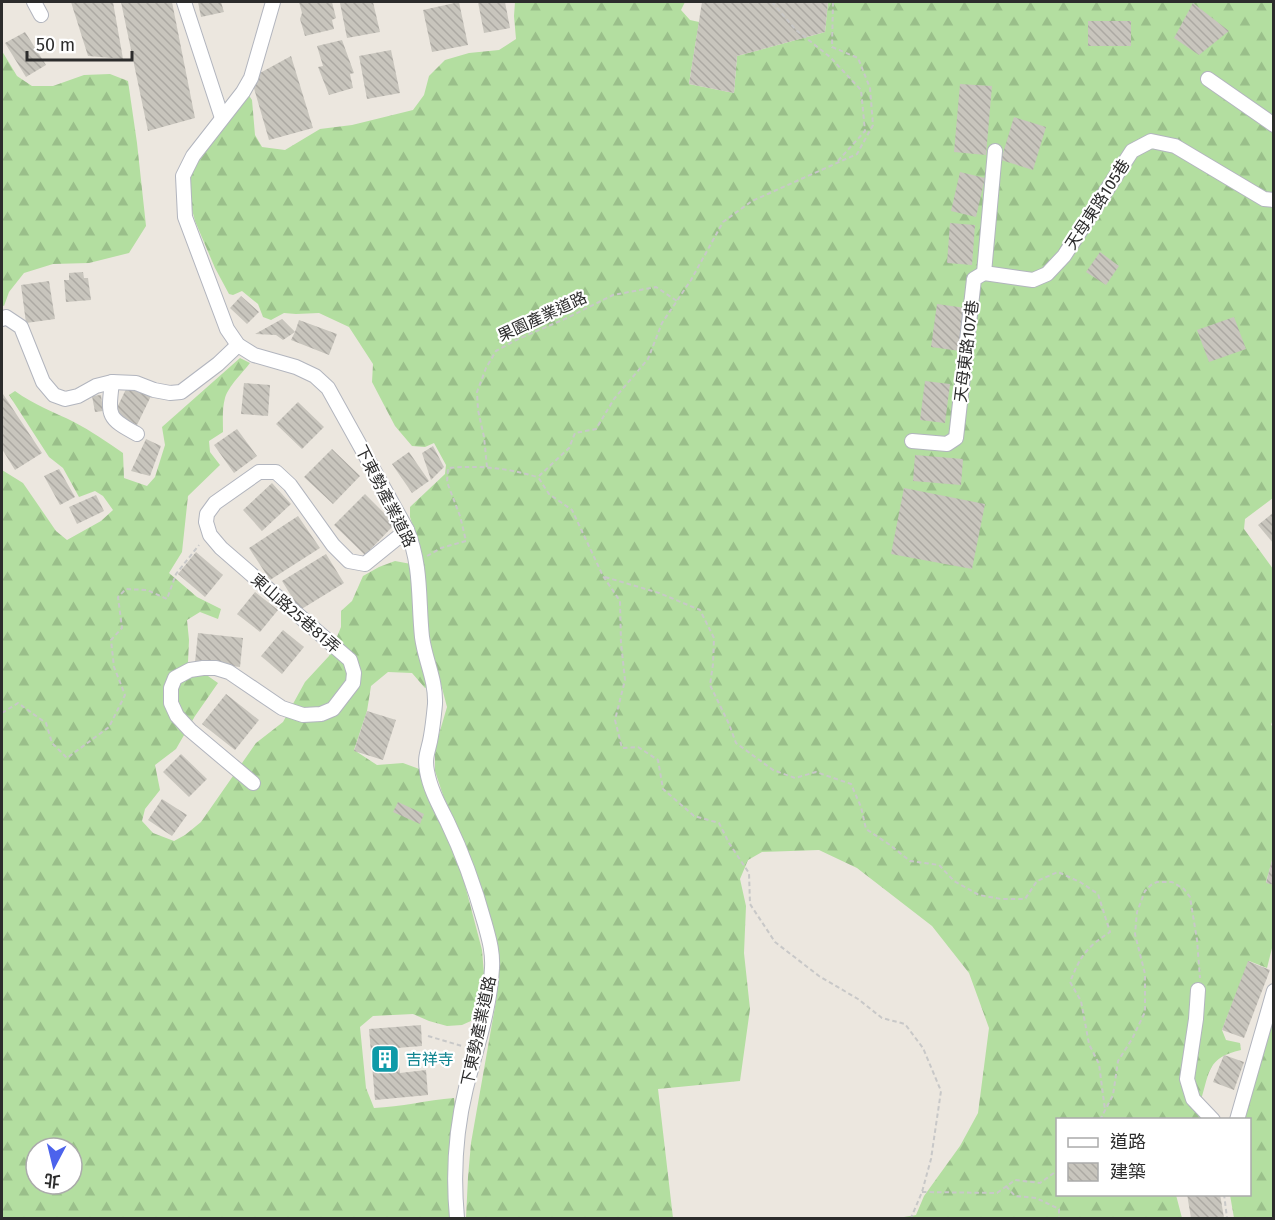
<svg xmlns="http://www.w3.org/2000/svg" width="1275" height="1220" font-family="'Fira Sans','Noto Sans TC',sans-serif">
<defs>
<pattern id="forest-firs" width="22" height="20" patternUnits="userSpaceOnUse" patternTransform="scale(1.5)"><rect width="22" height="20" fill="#b3dea0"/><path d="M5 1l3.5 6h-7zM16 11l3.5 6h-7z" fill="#9abf8a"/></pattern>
<pattern id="building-back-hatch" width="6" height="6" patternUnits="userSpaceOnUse" patternTransform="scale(1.5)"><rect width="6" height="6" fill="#c8c5bd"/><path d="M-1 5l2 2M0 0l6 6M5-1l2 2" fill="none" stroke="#aca9a3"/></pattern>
</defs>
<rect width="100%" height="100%" fill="#ece7df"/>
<g fill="url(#forest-firs)" fill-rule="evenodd">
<path d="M515 2H685L681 10 690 20 699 22 689 84 734 93 737 56 825 32 828 2H1273V498L1245 519 1244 529 1273 569 1274 716 1271 725 1274 727V854L1266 882 1273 885V944L1267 968 1249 961 1222 1030 1226 1040 1240 1043 1241 1050C1207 1058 1210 1071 1201 1100L1212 1119 1058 1120V1194L1176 1195 1182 1218H898L916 1215 924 1196 960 1146 978 1113 989 1028 969 973 932 926 857 868 819 850 762 852 748 860 740 879 746 906 744 953 750 1009 740 1081 658 1089 673 1218H466L468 1177 471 1143 496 1001 499 974 498 951 474 872 459 830 444 798 435 771V748L447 707 428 635 418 542 410 517V507L445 474 446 465 434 443 425 447 412 446 395 426 372 382 373 364 349 327 319 313 296 314 284 313 271 320 263 317 258 304 242 291 233 295 229 294 215 268 195 221 188 194 189 175 202 153 248 94 252 100 255 135 262 147 285 150 320 129 352 125 413 110 424 95 429 76 445 60 469 53 499 50 516 39 514 16Z"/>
<path d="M2 51 17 76 32 86H53L84 75 110 74 128 81 137 143 146 226 129 253 89 263 53 264 24 273 9 292 4 306 2 305Z"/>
<path d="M240 358 250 363C243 372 228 387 225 398 222 409 223 421 223 432L209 441 210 452 220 465 188 496 182 552 169 573 197 597 221 609 218 619 200 612 187 620 189 640 188 662 218 683 195 716 176 749 155 765 160 790 145 809 142 821 153 833 174 841 185 835 201 822 256 743 283 722 305 682 329 656 341 627V611L352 601 363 576 379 567 395 561 411 564 431 685 425 688 412 673 388 672 371 686 367 711 354 750 377 765 403 763 422 770 459 862 482 950 484 974 479 1010 473 1020 462 1025 447 1026 429 1021 413 1014 373 1016 360 1027 366 1088 374 1108C401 1107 427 1100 454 1098L456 1115 452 1218H2V470L23 483 56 531 67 540 101 521 113 510 103 496 95 491 79 497 63 468 49 457 9 395 15 391C34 405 54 412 74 422 91 431 107 442 123 453L124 478 147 486 155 477 165 445 162 427ZM36 1148H72V1184H36Z"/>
<path d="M1273 1020V1218H1234L1230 1195 1250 1194V1120L1241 1119 1264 1021Z"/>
</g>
<g fill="url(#building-back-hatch)">
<path d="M71 2H113L123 59 88 56Z"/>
<path d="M121 2H172L195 118 148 131Z"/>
<path d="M198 2H221L224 12 201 17Z"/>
<path d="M299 2H332L336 18 332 20 334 29 305 36 300 19 302 13Z"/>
<path d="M348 2H373L380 32 347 38 340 3Z"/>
<path d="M459 2 468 45 432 52 423 10Z"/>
<path d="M478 2H505L510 28 484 33Z"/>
<path d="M702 2H828L825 32 737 56 734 93 689 84Z"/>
<path d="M1193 3 1229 31 1199 55 1174 38Z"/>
<rect x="1088" y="21" width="43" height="25"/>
<path d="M25 32 46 65 26 77 5 43Z"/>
<path d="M342 40 354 73 350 74 353 88 329 95 318 67 323 66 317 46Z"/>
<path d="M391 50 400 93 367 99 359 56Z"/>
<path d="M291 56 313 128 269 140 251 78Z"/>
<path d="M960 84 992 86 986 155 954 152Z"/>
<path d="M1014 117 1046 127 1033 170 1001 160Z"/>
<path d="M960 172 985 178 976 217 951 211Z"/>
<path d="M950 223 975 225 972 265 947 263Z"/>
<path d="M1100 252 1119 266 1106 285 1086 272Z"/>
<path d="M83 272 84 278H88L91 300 66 302 64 280H69V273Z"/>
<path d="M49 281 55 319 26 323 21 285Z"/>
<path d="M241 296 259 312 247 324 230 308Z"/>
<path d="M937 304 966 308 960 351 931 347Z"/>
<path d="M1234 317 1246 349 1209 362 1197 330Z"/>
<path d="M282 319 295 332 299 320 337 334 329 355 291 340 295 332 283 340 276 335 255 334Z"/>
<path d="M925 381 950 384 945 423 920 420Z"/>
<path d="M244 383 270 385 268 416 241 414Z"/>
<path d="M128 385 151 396 137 425 114 414Z"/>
<path d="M3 394 42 453 15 470 2 449V395Z"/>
<path d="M101 395 103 411 95 412 92 396Z"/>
<path d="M298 402 324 427 302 449 276 424Z"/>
<path d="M237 429 257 456 234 473 214 445Z"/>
<path d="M146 439 161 446 150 476 131 471Z"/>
<path d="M433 446 444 467 431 480 422 453Z"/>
<path d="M332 449 360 476 333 504 304 477Z"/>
<path d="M409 452 429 481 412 493 392 464Z"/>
<path d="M915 455 963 459 961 485 913 481Z"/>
<path d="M59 469 75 497 60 505 44 476Z"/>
<path d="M272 483 291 504 262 531 243 510Z"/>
<path d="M904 488 985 504 972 569 891 554Z"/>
<path d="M365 494 395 524 365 555 334 525Z"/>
<path d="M96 495 104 511 77 524 69 507Z"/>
<path d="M1274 512V544L1258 525Z"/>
<path d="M298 516 320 548 270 580 249 548Z"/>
<path d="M196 552 223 575 205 597 178 574Z"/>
<path d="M326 554 344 583 300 610 282 581Z"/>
<path d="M255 592 278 610 260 632 237 614Z"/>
<path d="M283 630 304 647 282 674 261 656Z"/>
<path d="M198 633 243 638 240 667 195 662Z"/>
<path d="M226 694 259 720 235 750 202 724Z"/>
<path d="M367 711 396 720 383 760 354 751Z"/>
<path d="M181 754 207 779 189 797 163 772Z"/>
<path d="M162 799 187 815 172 836 148 820Z"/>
<path d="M398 802 424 814 420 824 393 812Z"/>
<path d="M1273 856H1274V885L1266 883Z"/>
<path d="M1248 961 1270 970 1244 1038 1222 1030Z"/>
<path d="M421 1025 422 1046 397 1048 400 1073 426 1070 428 1095 375 1100 369 1029Z"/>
<path d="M1224 1055 1244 1062 1234 1090 1213 1082Z"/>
<path d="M1187 1194H1220L1224 1218H1191Z"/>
</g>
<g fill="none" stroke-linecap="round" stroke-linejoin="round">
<g stroke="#b2b5be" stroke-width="16">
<g id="minor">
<path d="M34 2 41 15"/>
<path d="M184 2 222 118"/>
<path d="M273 2 251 78 243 92 193 156 183 176 185 217 227 329 238 345 254 355 296 367 315 376 328 388 407 530C422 567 418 599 422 637 425 660 436 680 435 704 434 714 433 725 431 736 429 750 424 756 427 771 430 789 439 805 447 821 463 854 475 888 485 924 489 939 493 952 492 968 490 1009 476 1049 466 1088 456 1129 453 1176 457 1218"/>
<path d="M1208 79 1274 125"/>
<path d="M984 273 1033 280 1047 274 1064 256 1132 151 1151 141 1175 146 1264 199 1274 200"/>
<path d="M984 273 995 151"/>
<path d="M2 319 6 317 21 327 43 382 54 395 65 399 78 396 96 386 112 382 136 383 154 390 170 393 181 392 218 364 238 345"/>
<path d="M112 382C108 416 107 418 137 434"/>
<path d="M912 441 947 444 956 438 974 279 984 273"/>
<path d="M253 783 190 730 177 716 171 703V688L175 678 190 670 203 668H216L229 672 282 708 303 715 321 714 333 709 353 683 354 673 350 660 221 548 210 535 206 522 207 514 215 503 259 472H276L290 485 333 545 349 561 365 564 407 530"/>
<path d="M1198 990 1196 1019 1187 1079 1193 1099 1213 1120"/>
<path d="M1237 1120 1274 991"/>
</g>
</g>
<g stroke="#c8c8c8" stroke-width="2" stroke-dasharray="4.5 3" stroke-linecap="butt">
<path d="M772 2 796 30 830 57 861 90 865 131 836 163"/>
<path d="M833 2 832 47 858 58 870 88 873 125 857 154 752 201 723 222 691 280 662 323 648 359 614 399 596 429 575 433 569 448 538 477 549 494 572 510 603 576 620 601 621 643 625 680 615 720 622 748 638 747 658 760 663 789 694 816 719 823 729 843 749 873 750 904 775 942 819 976 858 999 882 1018 905 1024 923 1048 941 1091 931 1159 922 1192 911 1218"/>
<path d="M487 467 484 437 478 410 477 392 486 368 496 351 516 340 567 318 613 295 656 287 677 301"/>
<path d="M427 556 441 548 466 541 460 516 447 482 448 468C478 465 508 468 537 477"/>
<path d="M605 577 659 593 700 610 714 638 713 664 710 685 729 724 736 743 773 770 795 778 816 772 851 784 861 807 866 829 890 845 910 861 939 865 954 881 979 895 1001 899H1025L1037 881 1058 872 1080 882 1098 894 1110 932C1086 948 1081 955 1070 982L1081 1001 1089 1044 1099 1064 1105 1110"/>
<path d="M2 713 18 703 46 723 52 743 67 758 109 727 125 695 114 667 111 640 122 628 118 597 126 589 147 590 167 599 176 574 199 545"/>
<path d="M428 1036 462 1046"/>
<path d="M1100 1120 1113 1095 1118 1061 1132 1039 1145 1012V974L1135 934 1137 912 1145 891 1151 885 1157 882H1172L1184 889 1190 897 1197 940 1200 978"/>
<path d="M1006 1186 1015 1196 1036 1198 1059 1209V1218"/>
<path d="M922 1192 997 1193 1015 1180 1040 1183 1058 1170"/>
<path d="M1224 1194 1227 1218"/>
</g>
<use href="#minor" stroke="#fff" stroke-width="14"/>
</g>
<defs>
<g id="building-square" transform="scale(1.5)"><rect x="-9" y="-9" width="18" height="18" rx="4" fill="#0f9aa8" stroke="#fff"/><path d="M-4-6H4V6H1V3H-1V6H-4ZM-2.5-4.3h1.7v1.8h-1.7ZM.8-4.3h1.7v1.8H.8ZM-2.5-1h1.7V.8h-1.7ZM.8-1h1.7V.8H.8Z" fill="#fff"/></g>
</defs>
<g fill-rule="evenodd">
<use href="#building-square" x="385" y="1059"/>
</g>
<g text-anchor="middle" stroke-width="4.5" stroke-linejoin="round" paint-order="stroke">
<g font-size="16" fill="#2c2c2c" stroke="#fff">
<text transform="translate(1097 204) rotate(-57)" y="6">天母東路105巷</text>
<text transform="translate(542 316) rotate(-25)" y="6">果園產業道路</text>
<text transform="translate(966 351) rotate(-83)" y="6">天母東路107巷</text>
<text transform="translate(386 496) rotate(63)" y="6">下東勢產業道路</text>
<text transform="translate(296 613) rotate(41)" y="6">東山路25巷81弄</text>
<text transform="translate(478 1031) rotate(-78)" y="6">下東勢產業道路</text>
</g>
<g font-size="16" fill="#0d838f" stroke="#fff" text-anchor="start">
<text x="406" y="1065">吉祥寺</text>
</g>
</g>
<rect width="1275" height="1220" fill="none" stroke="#2c2c2c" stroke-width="6"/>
<rect x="1056" y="1118" width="195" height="78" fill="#ffffff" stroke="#ababab" stroke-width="1.5"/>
<rect x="1068" y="1138" width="30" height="9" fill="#ffffff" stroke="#ababab" stroke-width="1.5"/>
<text x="1110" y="1148" font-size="18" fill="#2c2c2c">道路</text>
<rect x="1068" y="1163" width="30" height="18" fill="url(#building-back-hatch)" stroke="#ababab" stroke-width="1.5"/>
<text x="1110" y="1178" font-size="18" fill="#2c2c2c">建築</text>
<g transform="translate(54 1166) rotate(187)"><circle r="28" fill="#ffffff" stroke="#ababab" stroke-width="1.5"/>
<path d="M0-4.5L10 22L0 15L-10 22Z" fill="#4c63ec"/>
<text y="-9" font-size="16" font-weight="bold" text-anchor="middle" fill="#2c2c2c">北</text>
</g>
<path d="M27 51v9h105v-9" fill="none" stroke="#2c2c2c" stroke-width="3"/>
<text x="36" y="51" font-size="18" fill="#2c2c2c" stroke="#ffffff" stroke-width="4.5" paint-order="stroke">50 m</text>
</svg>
